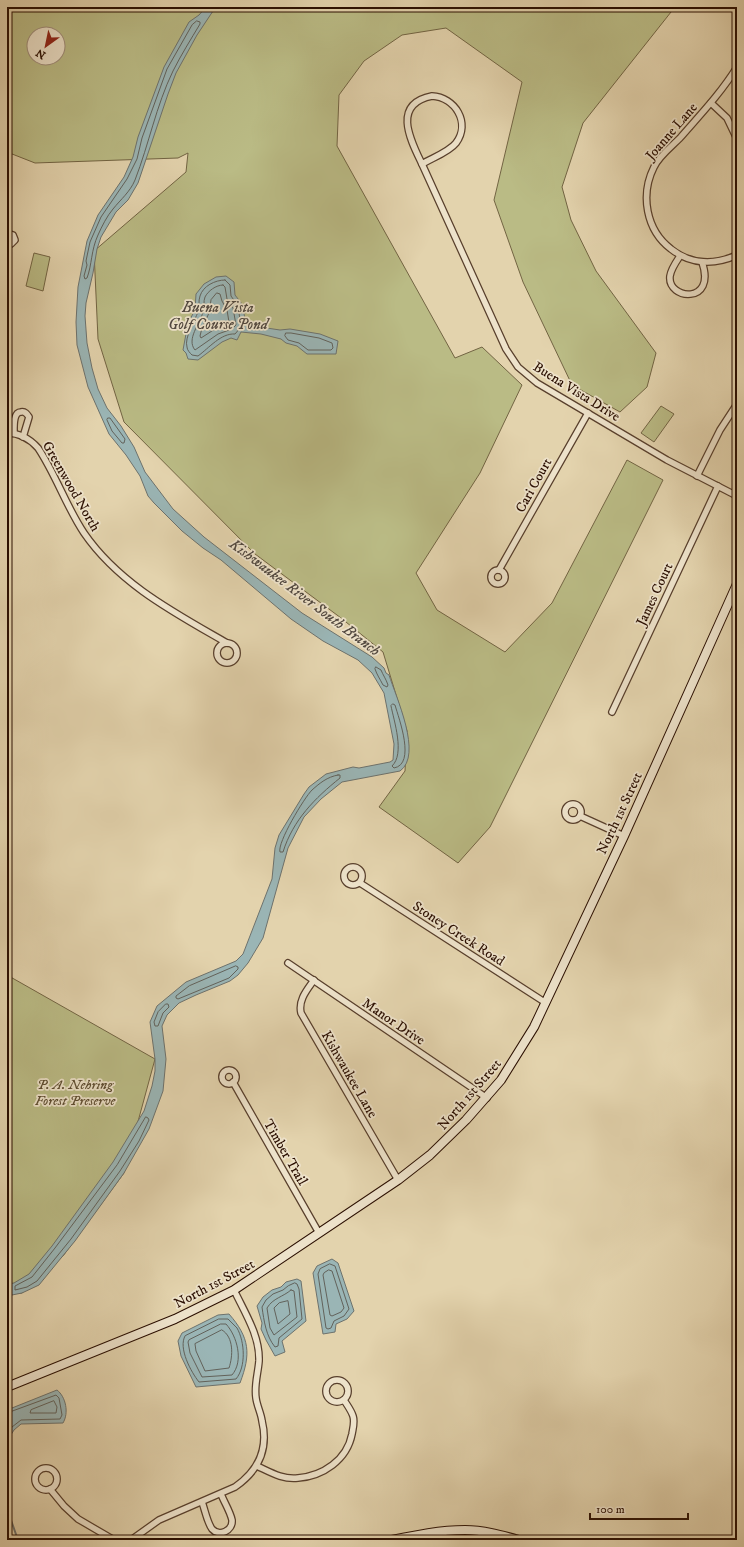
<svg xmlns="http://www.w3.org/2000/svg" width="744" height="1547" font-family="'IM FELL DW Pica',serif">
<rect width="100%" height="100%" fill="#e3d3ad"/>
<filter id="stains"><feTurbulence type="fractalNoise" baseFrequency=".005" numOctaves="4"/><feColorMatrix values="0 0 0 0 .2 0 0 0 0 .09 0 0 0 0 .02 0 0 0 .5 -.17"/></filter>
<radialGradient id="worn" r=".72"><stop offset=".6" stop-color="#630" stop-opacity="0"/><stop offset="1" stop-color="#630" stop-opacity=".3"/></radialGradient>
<g fill="#babb85" stroke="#726443" fill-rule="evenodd">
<path d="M7 7H675L583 123 562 187 571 220 596 271 656 353 647 387 620 412 572 385 523 282 494 200 522 82 446 28 402 35 364 61 339 95 337 146 455 358 482 347 522 385 480 473 416 573 437 610 505 652 552 603 627 460 663 480 490 827 458 863 379 807 405 771 407 731 383 652 341 618 255 554 124 422 98 339 94 251 186 172 188 153 178 158 35 163 7 152ZM34 34H58V58H34Z"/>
<path d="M34 253 50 257 43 291 26 286Z"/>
<path d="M661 406 674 414 654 442 641 433Z"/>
<path d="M7 975 155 1059 124 1173 63 1256 22 1293H7Z"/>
</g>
<g fill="#9ab5b5" stroke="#6d726d">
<path d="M206 7H218L213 11 197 35 176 73 168 94 138 183 128 200 116 212 101 237 97 249 93 273 86 303 85 316 87 343 92 368 98 389 107 408 121 426 134 447 145 472 173 509 204 537 302 613 372 657 384 668 386 673 389 675C396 697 423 755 400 771L342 782 321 799 304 817 288 848 263 938 248 963 238 975 230 981 196 995 179 1003 167 1015 162 1026 166 1059 163 1091 149 1129 124 1173 75 1241 39 1285 22 1293 7 1296V1284L14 1283 29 1274 52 1246 113 1162 144 1111 152 1086 155 1071V1059L150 1022 157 1006 186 982 236 961 243 954 272 879 275 848 279 835 304 794 309 787 326 774 353 767 359 768 390 762 393 760 394 744 384 693 372 673 358 660 323 641 291 619 221 560 203 548 182 531 154 503 148 496 140 476 126 455 109 434 88 387 77 345 76 322 78 287 87 241 98 215 124 177 133 157 138 137 164 67 189 22 199 15Z"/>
<path d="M226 276 234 282 235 295 242 304 247 328 260 327 280 330 290 329 320 334 338 341 336 354H307L297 346 286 343 281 339 261 334 241 332 237 340 231 338 222 342 198 360 188 359 186 353 183 350 188 323 195 310 196 294 204 284 216 277Z"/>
<path d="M332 1259 338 1263 354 1311 347 1319 336 1324 335 1332 323 1334 313 1273 317 1266Z"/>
<path d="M297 1279 301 1281 306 1321 282 1341 285 1352 275 1356 266 1340 261 1329 262 1323 257 1306 263 1297 272 1290 281 1287 286 1282Z"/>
<path d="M229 1314C250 1338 251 1354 240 1383L196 1387 181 1356 178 1341 182 1333 218 1315Z"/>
<path d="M57 1390C66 1397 69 1413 63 1423L21 1424 14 1430 7 1441V1410Z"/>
</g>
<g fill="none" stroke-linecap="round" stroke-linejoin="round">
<g stroke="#62625b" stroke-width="1">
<path d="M197 21 200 22V24C191 39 181 55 173 71 156 106 149 144 135 180 130 192 121 199 113 209 107 216 102 226 98 235 91 250 92 265 87 278L85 279 84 276 87 265 86 261 90 242 101 217 127 179 137 159 142 138 167 69 192 25Z"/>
<path d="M225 280 230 285 231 296 238 306 241 327 235 334C221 333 209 348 198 356L192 355C190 353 187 350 187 347 184 338 195 320 198 312 200 307 198 301 200 296 203 286 215 280 225 280Z"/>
<path d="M223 285 225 287 227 299 233 308 236 325 232 329 218 334 195 350C186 339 200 324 203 312 205 308 203 301 205 297 208 291 216 285 223 285Z"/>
<path d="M217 293 220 294 222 301 227 310 229 322 215 329 201 338 200 336 202 328 209 313 211 300Z"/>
<path d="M286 333H291L319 338 332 343 333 348 331 350H308L299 343 288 340 285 336Z"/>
<path d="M108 418H110L125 439 124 443H122L112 431 107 420Z"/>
<path d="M376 667 381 670C383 675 386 679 388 685L387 687 383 685C380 679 377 675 375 669Z"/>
<path d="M393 704 395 705C399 719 416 764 394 768L392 766C405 754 394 721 391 706Z"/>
<path d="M338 775H340V778C315 798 293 820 283 852H280C277 843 304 798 312 790 320 783 327 777 338 775Z"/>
<path d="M236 966 238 967V969L229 978 178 999 176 998V996L189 986Z"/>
<path d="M166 1004H168L169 1007 163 1013 158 1026H155L154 1022 158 1012Z"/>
<path d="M146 1117 148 1118 149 1120 139 1141 120 1171 71 1239 37 1281 27 1287 15 1290V1286L32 1277 55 1248 117 1165Z"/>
<path d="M330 1264 335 1266 349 1309 344 1316 334 1321 331 1328 328 1329 326 1328 318 1274 320 1269Z"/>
<path d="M329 1270 332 1271 344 1308 341 1312 332 1316 330 1315 323 1275 324 1273Z"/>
<path d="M295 1283 297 1284 299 1289 302 1319 279 1338 278 1346 275 1347C266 1336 264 1321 262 1307L266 1300 273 1294 283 1290 288 1286Z"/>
<path d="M291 1290 294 1291 297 1317 274 1335 270 1328 267 1308C273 1298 283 1297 291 1290Z"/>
<path d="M288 1301 290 1314 278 1324 274 1308 279 1303Z"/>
<path d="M219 1319H228C231 1322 234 1325 237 1328 245 1342 246 1367 236 1379L199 1382C191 1372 178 1348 185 1336Z"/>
<path d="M221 1324H226C237 1336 244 1361 232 1375L202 1377 190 1353 188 1342 189 1340Z"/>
<path d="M222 1330C234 1337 233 1356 229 1368L205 1371 196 1351 195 1344Z"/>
<path d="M54 1401 57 1407 56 1413H30L31 1410Z"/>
<path d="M7 1413 56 1395 59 1398 62 1415 60 1419 21 1420 12 1427 7 1434"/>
</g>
<path stroke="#6d726d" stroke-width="2" d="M7 1509 18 1540"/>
<g stroke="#583f2c" stroke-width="8">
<g id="street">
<path d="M737 67C721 93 700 115 680 138 671 147 659 156 654 167 640 195 646 230 671 249 691 265 715 265 737 255"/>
<path d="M432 96C455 97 471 123 456 143 449 152 432 158 422 164 411 141 391 104 432 96Z"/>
<path d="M711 103 727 118 737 139"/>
<path d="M422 164 506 349 518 367 537 383 667 460 737 496"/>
<path d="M7 233 13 235 15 240 11 244H7"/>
<path d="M680 256C676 262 671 269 670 276 667 300 717 305 702 262"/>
<path d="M7 433C19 433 30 439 38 448 56 475 66 506 84 533 119 584 175 613 227 643"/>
<path d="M14 433C14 427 13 412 21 412 25 411 27 414 29 417L23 437"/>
<path d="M697 476 720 430 737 404"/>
<circle cx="498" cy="577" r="7"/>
<path d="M499 570 588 413"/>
<circle cx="227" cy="653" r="10"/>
<path d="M612 712 718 486"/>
<circle cx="573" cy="812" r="8"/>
<path d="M580 816 624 836"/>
<circle cx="353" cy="876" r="9"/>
<path d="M360 883 546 1003"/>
<path d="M288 963 487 1098"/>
<path d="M314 980C307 990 298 1000 301 1013L398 1180"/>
<circle cx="229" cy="1077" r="7"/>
<path d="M233 1082 319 1233"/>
<circle cx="337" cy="1391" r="11"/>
<path d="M257 1466C270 1472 283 1480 298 1478 323 1476 347 1460 352 1434 353 1428 355 1422 353 1416 351 1410 347 1405 344 1400"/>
<circle cx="46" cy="1479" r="11"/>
<path d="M50 1489 64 1506 78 1519 114 1540"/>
<path d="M202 1502C205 1510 207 1522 212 1529 219 1537 233 1531 232 1520 230 1511 224 1502 221 1494"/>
<path d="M131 1540 159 1520 235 1487C258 1471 269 1450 262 1421 261 1413 257 1406 256 1398 254 1385 258 1374 259 1361 260 1336 245 1313 234 1290"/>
</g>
</g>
<g stroke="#2a0e01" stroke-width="10">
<g id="secondary">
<path d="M7 1387 175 1319 234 1290 398 1180 430 1155 466 1120 501 1080 534 1027 624 836 737 584"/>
<path d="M392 1540C416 1535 440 1530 465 1530 483 1530 501 1535 519 1540"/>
</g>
</g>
<use href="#street" stroke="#ede2ca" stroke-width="5.5"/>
<use href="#secondary" stroke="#ede2ca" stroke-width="8"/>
</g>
<g text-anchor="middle" stroke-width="3.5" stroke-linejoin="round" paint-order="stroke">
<g font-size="14" fill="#2a0e01" stroke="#ede2ca">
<text transform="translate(671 131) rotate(-49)" y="5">Joanne Lane</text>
<text transform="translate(577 391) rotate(32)" y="5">Buena Vista Drive</text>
<text transform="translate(533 485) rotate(-61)" y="5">Cari Court</text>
<text transform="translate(72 486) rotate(60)" y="5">Greenwood North</text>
<text transform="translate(654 594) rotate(-65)" y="5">James Court</text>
<text transform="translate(619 813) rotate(-65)" y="5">North 1st Street</text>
<text transform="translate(459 933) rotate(33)" y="5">Stoney Creek Road</text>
<text transform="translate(394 1021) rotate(34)" y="5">Manor Drive</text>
<text transform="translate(350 1074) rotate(60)" y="5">Kishwaukee Lane</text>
<text transform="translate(469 1094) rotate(-49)" y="5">North 1st Street</text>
<text transform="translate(286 1152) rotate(60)" y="5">Timber Trail</text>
<text transform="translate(214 1283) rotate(-28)" y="5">North 1st Street</text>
</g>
<g font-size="14" font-style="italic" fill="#5c4b2f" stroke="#ede2ca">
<text x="75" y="1089">P. A. Nehring<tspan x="75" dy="16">Forest Preserve</tspan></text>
</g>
<g font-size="15" font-style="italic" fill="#514840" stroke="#ede2ca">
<text x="218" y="312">Buena Vista<tspan x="218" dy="17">Golf Course Pond</tspan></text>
<text transform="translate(305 597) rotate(37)" y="5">Kishwaukee River South Branch</text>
</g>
</g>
<rect width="744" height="1547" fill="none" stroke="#e3d3ad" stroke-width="24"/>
<rect x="8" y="8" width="728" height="1531" fill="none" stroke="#2a0e01" stroke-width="2"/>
<rect x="12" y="12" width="720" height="1523" fill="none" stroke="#2a0e01"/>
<g transform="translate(46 46) rotate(213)"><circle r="19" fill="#ede2ca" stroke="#9f8d7a"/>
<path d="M0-3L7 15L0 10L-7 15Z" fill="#8f2418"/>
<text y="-6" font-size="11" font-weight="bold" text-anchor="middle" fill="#2a0e01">N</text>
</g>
<path d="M590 1513v6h98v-6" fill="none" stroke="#2a0e01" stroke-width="2"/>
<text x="596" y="1513" font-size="12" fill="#2a0e01" stroke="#ede2ca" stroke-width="3" paint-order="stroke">100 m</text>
<rect width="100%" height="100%" filter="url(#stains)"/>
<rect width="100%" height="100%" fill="url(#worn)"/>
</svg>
